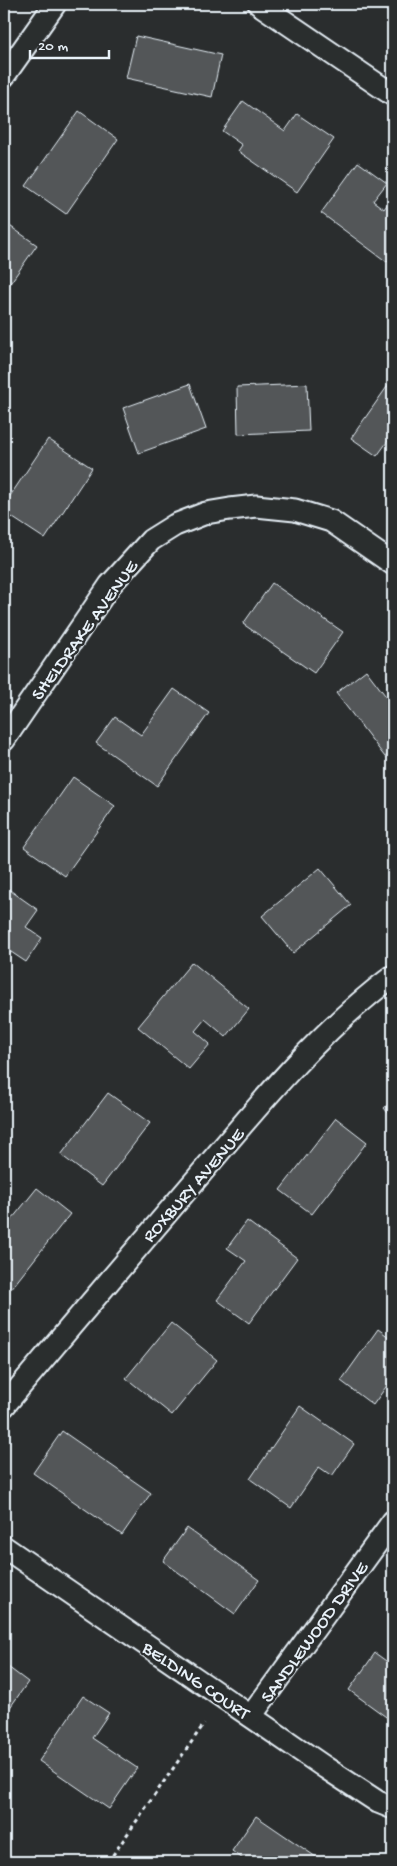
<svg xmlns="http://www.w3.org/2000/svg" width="397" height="1866" font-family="'Gochi Hand',sans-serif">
<rect width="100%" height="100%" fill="#2a2d2e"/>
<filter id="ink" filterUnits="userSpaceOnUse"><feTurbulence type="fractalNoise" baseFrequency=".02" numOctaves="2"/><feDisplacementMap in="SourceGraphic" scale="10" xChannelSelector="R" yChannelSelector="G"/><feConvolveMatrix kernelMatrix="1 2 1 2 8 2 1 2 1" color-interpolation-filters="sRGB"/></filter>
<g filter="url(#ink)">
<g fill="#535759" stroke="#e8f1f8">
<path d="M136 36 221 55 212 97 126 78Z"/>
<path d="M243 101 285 131 297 114 334 139 297 192 238 151 242 145 222 131Z"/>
<path d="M79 111 118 139 66 214 26 186Z"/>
<path d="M358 162 387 183 373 201 384 209 393 196V254L387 262 321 213Z"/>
<path d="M4 222 37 245 4 292Z"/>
<path d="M190 384 206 429 139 453 123 408Z"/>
<path d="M307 384 309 431 238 434 237 387Z"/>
<path d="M389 384 393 387V440L390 438 377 456 351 438Z"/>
<path d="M48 439 92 468 45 539 4 512V505Z"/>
<path d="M272 583 343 632 314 673 243 624Z"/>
<path d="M366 670 388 699 393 696V751L385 757 336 693Z"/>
<path d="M174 689 209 713 157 786 96 743 115 717 141 735Z"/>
<path d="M73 777 115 806 65 876 24 847Z"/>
<path d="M320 868 351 905 293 953 262 916Z"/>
<path d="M4 886 38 910 26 927 42 938 26 962 11 952 4 963Z"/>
<path d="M192 962 249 1009 226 1037 205 1019 195 1031 210 1044 189 1069 138 1027Z"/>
<path d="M108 1093 150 1123 102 1186 61 1155Z"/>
<path d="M393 1100V1119L384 1108Z"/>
<path d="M336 1118 367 1142 312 1214 280 1190Z"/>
<path d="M37 1188 70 1214 11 1289 4 1283V1229Z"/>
<path d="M247 1221 297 1258 249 1323 217 1300 246 1261 227 1248Z"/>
<path d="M171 1323 217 1360 172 1415 126 1378Z"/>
<path d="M378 1329 393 1340V1377L373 1405 341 1381Z"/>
<path d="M300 1406 354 1444 332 1476 319 1467 291 1508 250 1479Z"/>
<path d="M62 1431 151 1493 122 1535 33 1473Z"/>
<path d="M187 1528 259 1580 235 1614 163 1561Z"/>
<path d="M375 1653 393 1666V1722L349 1690Z"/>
<path d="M4 1664 28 1682 4 1716Z"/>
<path d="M83 1696 109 1713 92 1738 137 1768 109 1809 39 1761Z"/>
<path d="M256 1816 316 1857 312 1862H247L232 1851Z"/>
</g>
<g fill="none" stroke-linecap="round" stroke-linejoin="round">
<g stroke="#e8f1f8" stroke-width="25">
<g id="minor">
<path d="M259 4 393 95"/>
<path d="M4 76 55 4"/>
<path d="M4 740 110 585 151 540 175 525 206 513 230 509 256 506 295 510 331 521 393 564"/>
<path d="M4 1406C68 1329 133 1253 198 1177 258 1106 318 1032 393 976"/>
<path d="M4 1547 326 1768 378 1802 393 1808"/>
<path d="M251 1716 393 1521"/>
</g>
</g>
<path stroke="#e8f1f8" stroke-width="3" stroke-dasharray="4 4" stroke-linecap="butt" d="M108 1862 204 1724"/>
<use href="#minor" stroke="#2a2d2e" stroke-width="21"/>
</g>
</g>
<g text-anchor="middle" stroke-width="4.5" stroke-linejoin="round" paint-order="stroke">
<g font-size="19" fill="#e8f1f8" stroke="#2a2d2e">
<text transform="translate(83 629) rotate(-54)" y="7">SHELDRAKE AVENUE</text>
<text transform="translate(192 1184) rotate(-49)" y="7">ROXBURY AVENUE</text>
<text transform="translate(313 1631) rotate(-54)" y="7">SANDLEWOOD DRIVE</text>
<text transform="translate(197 1679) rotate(34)" y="7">BELDING COURT</text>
</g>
</g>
<rect width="397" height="1866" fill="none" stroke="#2a2d2e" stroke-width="20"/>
<rect x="10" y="10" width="377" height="1846" fill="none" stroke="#e8f1f8" stroke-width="2" filter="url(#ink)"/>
<path d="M30 50v8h79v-8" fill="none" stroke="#e8f1f8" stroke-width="2.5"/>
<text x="38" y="50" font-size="15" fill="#e8f1f8" stroke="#2a2d2e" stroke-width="4" paint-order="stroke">20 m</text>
</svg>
